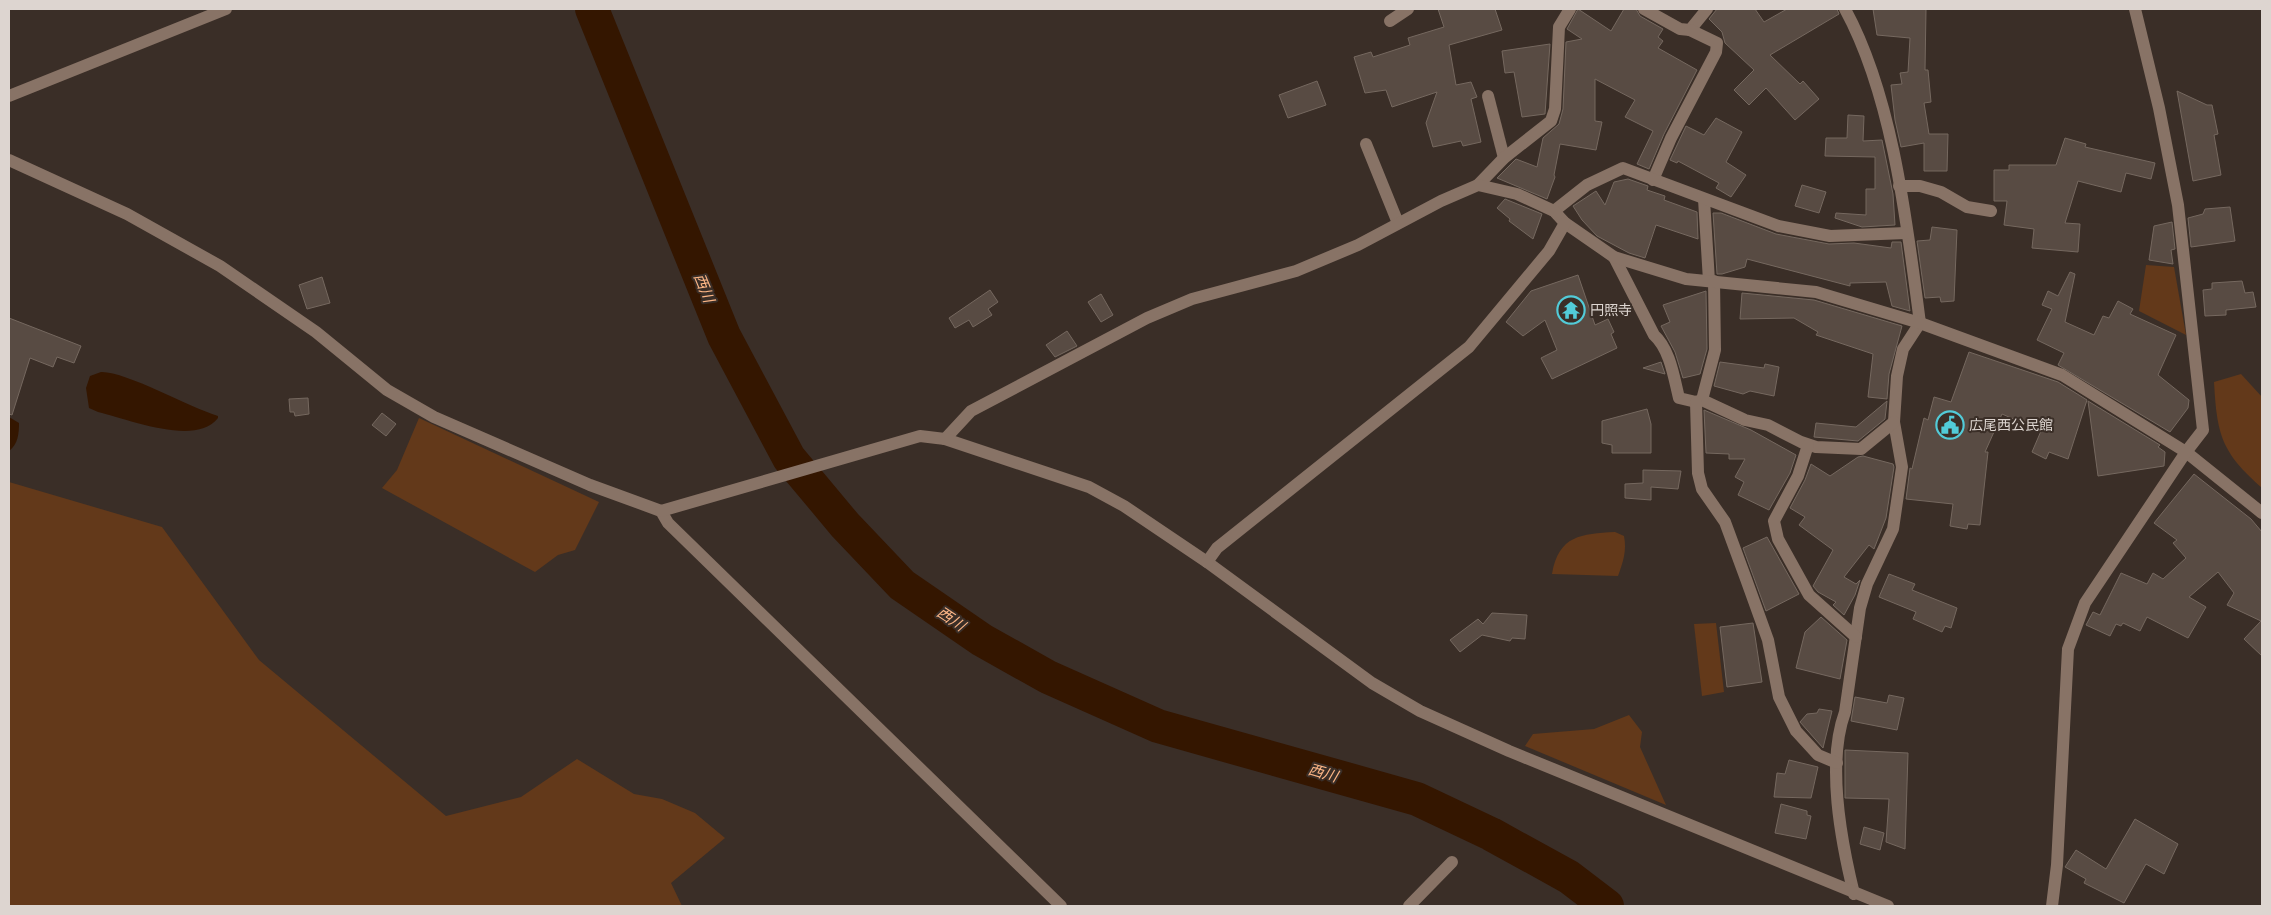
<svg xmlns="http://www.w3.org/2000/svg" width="2271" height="915" font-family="'Varela Round','Noto Sans JP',sans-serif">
<rect width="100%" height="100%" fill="#3a2e27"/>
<g fill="#63391a">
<path d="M2146 265 2174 267 2186 335 2139 311Z"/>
<path d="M2241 374 2262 397V488C2221 452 2217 435 2214 382Z"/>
<path d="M419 418 599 502 575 550 558 555 535 572 382 488 397 470Z"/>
<path d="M9 482 162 527 259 660 446 816 521 797 577 759 634 794 662 799 695 813 725 838 671 883 682 906H9Z"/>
<path d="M1615 532 1624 536C1627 551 1623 562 1618 576L1552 574C1559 535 1581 534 1615 532Z"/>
<path d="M1716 623 1724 692 1702 696 1694 624Z"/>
<path d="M1629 715 1642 732 1640 747 1666 805 1525 746 1533 734 1594 729Z"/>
</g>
<g fill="#341600">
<path d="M101 372C125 371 189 407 218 416V418C196 447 128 419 98 412L89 408 86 388 90 376Z"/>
<path d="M9 417 19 423C19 434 18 444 9 451Z"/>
</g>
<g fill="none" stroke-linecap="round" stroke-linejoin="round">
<path stroke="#341600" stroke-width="34" d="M592 9 724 336 789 458 845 525 902 585 982 640 1048 677 1158 726 1417 799 1491 834 1569 877 1607 906"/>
</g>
<g fill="#584b43" stroke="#75685f">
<path d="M1438 9H1495L1502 30 1449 45 1456 85 1471 82 1477 97 1471 99 1481 142 1463 146 1461 141 1433 147 1426 123 1437 92 1392 107 1386 90 1365 93 1354 57 1371 52 1373 57 1410 45 1408 38 1444 27Z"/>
<path d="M1578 9 1611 31 1624 9H1636L1640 16 1663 29 1658 37 1663 41 1658 48 1697 70 1664 134 1649 169 1637 164 1653 131 1625 117 1635 100 1595 79V121L1602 122 1596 150 1560 144 1554 175 1555 177 1547 199 1497 178 1516 159 1537 167 1543 138 1559 124 1563 109 1566 42 1582 39 1567 29Z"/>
<path d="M1717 9H1755L1764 22 1787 9H1837L1839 14 1770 55 1800 84 1803 81 1819 99 1795 120 1766 88 1749 105 1734 90 1754 70 1725 43 1722 32 1709 19Z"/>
<path d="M1873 9H1926L1925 70H1928L1931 102 1924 103 1929 134H1948L1947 171H1924V143L1901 147 1895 120 1891 85 1902 84 1900 73 1908 72 1910 38 1877 35Z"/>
<path d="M1550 44 1545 114 1522 117 1514 72 1505 73 1502 51Z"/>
<path d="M1317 81 1326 105 1288 118 1279 95Z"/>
<path d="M2177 91 2207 105H2212L2218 134 2214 135 2221 175 2193 181Z"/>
<path d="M1848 115 1864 116 1863 141 1882 140 1893 194 1895 225 1862 227 1835 218 1836 213 1866 215V189H1875V157L1825 156 1826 138H1847Z"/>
<path d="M1716 118 1742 132 1726 162 1746 175 1731 197 1716 188 1719 183 1678 161 1677 163 1670 160 1686 126 1704 135Z"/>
<path d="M2065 138 2086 144 2085 147 2155 163 2151 179 2126 173 2121 192 2078 181 2065 223 2080 224 2078 252 2032 248 2034 229 2004 225 2007 201H1994V170H2009V165H2056Z"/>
<path d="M1628 179 1648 186 1647 190 1665 196 1664 200 1697 212 1698 239 1656 225 1645 258 1629 253 1597 236 1582 220 1573 206 1596 191 1605 205 1614 182Z"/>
<path d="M1802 185 1826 192 1819 213 1795 206Z"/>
<path d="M1505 199 1542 214 1533 239 1509 221 1510 219 1497 208Z"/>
<path d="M2230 207 2235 241 2191 247 2188 218 2203 214 2205 209Z"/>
<path d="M1713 213H1721L1776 234 1829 244 1854 243 1891 248 1892 242H1901L1910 311 1892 306 1886 282 1850 283V286L1747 259 1745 267 1722 274H1717Z"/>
<path d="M2172 222 2175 249 2171 250 2173 264 2149 260 2154 226Z"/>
<path d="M1932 227 1957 230 1954 301 1941 302 1940 297 1925 298 1917 241 1930 240Z"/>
<path d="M2070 272 2075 274 2065 322 2094 335 2103 316 2109 318 2118 301 2133 309 2130 314 2176 335 2158 375 2189 400 2188 408 2170 432 2058 365 2064 353 2037 340 2052 309 2042 305 2048 291 2058 296Z"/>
<path d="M1578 275 1595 325 1608 319 1614 332 1611 334 1617 348 1552 379 1541 358 1557 350 1545 320 1523 336 1506 322 1531 291Z"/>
<path d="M322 277 330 303 307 309 299 285Z"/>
<path d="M2242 281 2245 293 2253 292 2256 307 2226 310V315L2205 316 2203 290 2212 289V283Z"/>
<path d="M990 290 998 302 988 309 992 315 973 327 969 320 955 328 949 318Z"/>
<path d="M1706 291 1707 349 1700 374 1683 378 1675 352 1661 326 1670 322 1663 305Z"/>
<path d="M1742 293 1814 300 1902 326 1889 374 1887 399 1868 397 1873 354 1816 335 1818 332 1794 318 1740 319Z"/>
<path d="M1101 294 1113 315 1101 322 1088 302Z"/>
<path d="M9 318 81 346 74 363 57 357 53 367 30 358 12 415 9 414Z"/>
<path d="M1067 331 1077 346 1055 357 1046 345Z"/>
<path d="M1969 352 2058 382 2087 400 2068 459 2049 452 2046 459 2032 452 2041 431 2002 414 1985 452H1988L1980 525 1968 524 1967 529 1950 526 1953 504 1906 499 1910 468 1912 469 1924 418 1928 420 1934 397 1951 402Z"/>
<path d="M1661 362 1665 374 1643 368Z"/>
<path d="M1720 362 1764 368 1765 364 1779 367 1774 396 1750 391 1743 394 1714 386Z"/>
<path d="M308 398 309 414 295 416 294 412H290L289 399Z"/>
<path d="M1887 401 1885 419 1858 441 1814 437 1816 423 1856 427Z"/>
<path d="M2088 401 2160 445 2158 447 2165 452 2164 466 2098 476Z"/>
<path d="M1647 409 1651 424V453H1612V445L1602 443V421Z"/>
<path d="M1704 410 1751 430 1796 455 1790 473 1769 510 1738 495 1744 482 1735 477 1745 459H1729V454L1706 453Z"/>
<path d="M382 413 396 424 386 436 372 425Z"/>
<path d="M1863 456 1893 464 1894 467 1886 518 1874 549 1869 545 1844 577 1856 584 1860 580 1855 595 1844 615 1833 605 1836 602 1818 592 1813 586 1833 550 1799 525 1805 517 1790 508 1805 480 1811 464 1830 476 1858 457Z"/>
<path d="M1643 470 1681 471 1678 489 1651 487V500L1625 498V484L1643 483Z"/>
<path d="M2194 474 2251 519 2262 532V656L2244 639 2261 621 2227 605 2234 593 2218 572 2189 597 2206 607 2188 638 2147 617 2140 631 2123 623 2121 626 2116 624 2110 636 2086 625 2093 612 2100 615 2121 573 2147 584 2153 573 2163 579 2186 558 2173 543 2177 540 2154 523Z"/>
<path d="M1767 537 1799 594 1766 611 1743 548Z"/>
<path d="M1889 574 1915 584 1912 590 1957 608 1951 628 1945 626 1942 632 1913 619 1916 612 1879 597Z"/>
<path d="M1492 613 1527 615 1525 639 1512 638 1510 641 1482 635 1460 652 1450 640 1478 619 1483 624Z"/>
<path d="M1821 617 1847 640 1840 679 1796 668 1805 632Z"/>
<path d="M1753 623 1762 682 1727 687 1720 627Z"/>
<path d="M1889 695 1904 698 1897 730 1851 721 1855 697 1887 703Z"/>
<path d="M1819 709 1832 711 1823 748 1800 722 1807 714 1817 713Z"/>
<path d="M1845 750 1908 753 1905 849 1886 842 1889 799 1845 798Z"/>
<path d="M1789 760 1818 767 1811 798 1774 797 1777 773 1785 774Z"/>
<path d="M1781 804 1807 811V815L1811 816 1806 839 1775 833Z"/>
<path d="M2135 819 2178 844 2164 874 2146 864 2124 903 2084 883 2086 879 2065 867 2076 850 2106 869Z"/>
<path d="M1864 827 1884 833 1880 850 1860 844Z"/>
</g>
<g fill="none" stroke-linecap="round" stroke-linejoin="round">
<g stroke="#887366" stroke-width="12">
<path d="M1644 9 1680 29 1690 30 1707 9"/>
<path d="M1845 9C1893 97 1907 224 1920 323L1903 349 1897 376 1894 422 1902 467 1893 529 1867 584 1860 608 1845 712C1826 764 1841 841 1854 894"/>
<path d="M1390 21 1408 9"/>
<path d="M9 96 226 9"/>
<path d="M1488 96 1504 158"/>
<path d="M1366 144 1398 223"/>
<path d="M9 160 127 214 220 266 316 332 387 390 434 417 590 485 661 511 668 523 1061 906"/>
<path d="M1653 180 1671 138 1716 52 1717 43 1690 30"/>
<path d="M1478 185 1504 158 1551 121 1555 109 1559 27 1570 9"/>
<path d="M1899 186H1920L1941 192 1967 207 1991 211"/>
<path d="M1704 199 1709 281"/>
<path d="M1554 211 1587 185 1623 168 1778 226 1830 236 1906 233"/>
<path d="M1614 257 1654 335C1670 349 1674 378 1679 398L1696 402 1702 400 1745 420 1768 425 1801 442 1816 447 1861 449 1894 422"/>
<path d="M1702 400 1715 350 1714 281"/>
<path d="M1696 402 1698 473 1702 489 1725 522 1746 579 1768 640 1779 697 1796 731 1818 755 1837 763"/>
<path d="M945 439 971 411 1147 318 1192 299 1296 271 1358 245 1441 201 1478 185 1517 194 1554 211 1565 223 1614 257 1686 279 1816 292 1920 323 2062 375 2186 452 2262 513"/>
<path d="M1808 445 1798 476 1774 521 1778 539 1809 595 1856 637"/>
<path d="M661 511 920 436 945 439 1089 487 1124 506 1207 562 1372 683 1420 711 1509 751 1888 906"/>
<path d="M1207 562 1217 548 1469 347 1549 251 1565 223"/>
<path d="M1409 906 1452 862"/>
<path d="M2052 906 2057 865 2068 649 2085 603 2186 452 2203 430 2178 205 2159 108 2135 9"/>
</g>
</g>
<defs>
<g id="temple-ring" transform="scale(1.4375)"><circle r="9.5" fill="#3a2e27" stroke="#52cbd8" stroke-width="1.5"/><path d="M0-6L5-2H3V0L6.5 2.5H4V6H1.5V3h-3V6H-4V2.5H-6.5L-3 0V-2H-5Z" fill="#52cbd8"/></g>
<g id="civic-ring" transform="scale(1.4375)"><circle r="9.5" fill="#3a2e27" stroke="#52cbd8" stroke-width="1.5"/><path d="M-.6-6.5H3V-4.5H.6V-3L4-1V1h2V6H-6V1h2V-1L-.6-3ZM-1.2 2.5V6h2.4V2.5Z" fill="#52cbd8"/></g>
</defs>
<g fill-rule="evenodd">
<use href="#temple-ring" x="1571" y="310"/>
<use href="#civic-ring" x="1950" y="425"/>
</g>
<g text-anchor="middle" stroke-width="4" stroke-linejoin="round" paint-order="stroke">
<g font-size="14" fill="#ddd5d0" stroke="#3a2e27" text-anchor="start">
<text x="1590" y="315">円照寺</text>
<text x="1969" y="430">広尾西公民館</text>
</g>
<g font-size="15" font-style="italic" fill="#fdb686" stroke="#3a2e27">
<text transform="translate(704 288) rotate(68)" y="5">西川</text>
<text transform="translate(951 619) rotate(34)" y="5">西川</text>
<text transform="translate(1323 773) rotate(16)" y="5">西川</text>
</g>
</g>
<rect width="2271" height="915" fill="none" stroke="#ddd5d0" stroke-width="20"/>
</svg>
